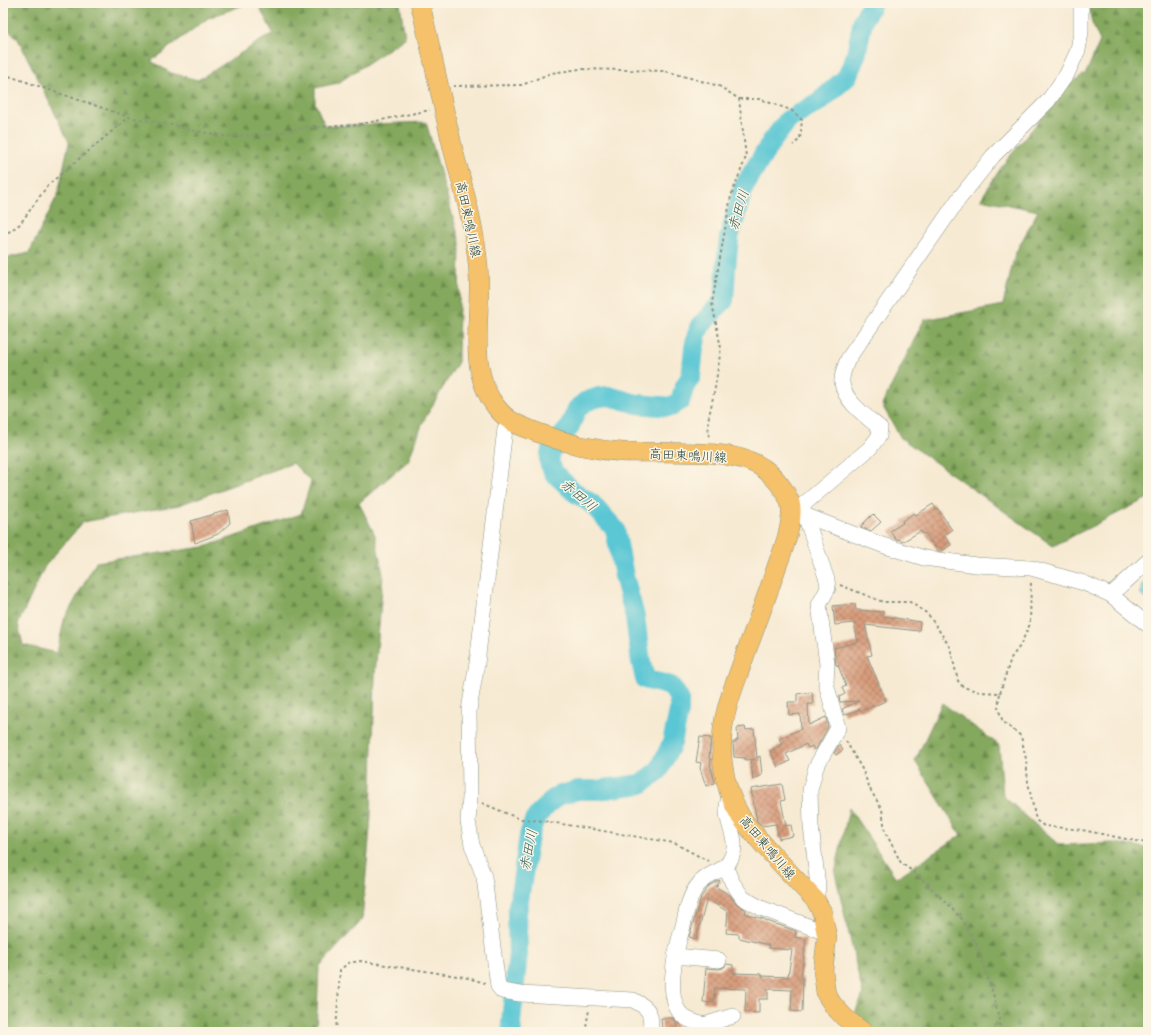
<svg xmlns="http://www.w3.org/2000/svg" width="1151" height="1035" font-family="'Architects Daughter','Klee One',sans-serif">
<defs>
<pattern id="forest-firs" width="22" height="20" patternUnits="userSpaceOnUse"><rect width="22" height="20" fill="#84a85d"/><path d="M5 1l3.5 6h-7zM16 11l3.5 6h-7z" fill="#6b8a4e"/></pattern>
<pattern id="water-rules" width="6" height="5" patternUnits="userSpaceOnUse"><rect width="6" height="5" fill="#5bc7d4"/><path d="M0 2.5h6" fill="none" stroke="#4ba3ad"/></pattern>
<pattern id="building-cross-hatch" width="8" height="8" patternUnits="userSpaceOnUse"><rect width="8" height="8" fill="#d89c7c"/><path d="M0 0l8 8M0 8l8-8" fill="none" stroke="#af8066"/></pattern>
</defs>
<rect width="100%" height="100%" fill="#fcf5e5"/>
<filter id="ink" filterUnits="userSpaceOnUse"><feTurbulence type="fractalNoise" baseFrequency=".025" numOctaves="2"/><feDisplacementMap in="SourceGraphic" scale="8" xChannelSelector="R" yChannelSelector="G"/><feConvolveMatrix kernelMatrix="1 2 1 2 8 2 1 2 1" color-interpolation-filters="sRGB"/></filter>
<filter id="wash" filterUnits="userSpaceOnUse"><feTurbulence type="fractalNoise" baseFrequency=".012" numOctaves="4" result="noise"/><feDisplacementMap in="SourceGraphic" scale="16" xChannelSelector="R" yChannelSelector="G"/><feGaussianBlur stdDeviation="0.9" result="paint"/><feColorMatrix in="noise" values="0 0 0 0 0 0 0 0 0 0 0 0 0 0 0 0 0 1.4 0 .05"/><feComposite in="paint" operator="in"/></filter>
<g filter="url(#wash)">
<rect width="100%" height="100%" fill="#f7ead3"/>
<g fill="url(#forest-firs)" stroke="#527248" fill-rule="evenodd">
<path d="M3 3H249L208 18 151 61 171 73 198 80 273 33 257 3H400L405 38 338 83 315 88V103L325 126 426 122 460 242 458 362 424 420 408 461 359 503 375 535 383 575 375 676 371 817 362 920 319 967 316 1032H3V259L29 253 58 194 69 142 18 39 3 26ZM293 463 311 482 301 514 204 547 96 562 64 620 57 653 23 645 18 624 45 566 83 522 179 505Z"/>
<path d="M1088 3H1148V498L1053 546 901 438 882 405 924 320 1003 305 1015 254 1038 211 981 199 1002 166 1069 84 1086 73 1100 41 1092 23Z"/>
<path d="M942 703 999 745 1003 796 1059 845 1114 843 1148 848V1032H873L853 1017 863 995 835 873 849 808 896 878 961 835 915 761Z"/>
</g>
<path fill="url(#water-rules)" stroke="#3d8284" d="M1148 578V602L1140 593 1142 584Z"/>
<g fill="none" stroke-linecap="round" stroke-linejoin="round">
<path stroke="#5bc7d4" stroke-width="20" d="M512 1032 511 1022 518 953 517 913 529 836 534 821 542 810 557 796 578 790H597L641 784 659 770 672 743 679 711V698L671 686 645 679 641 662 635 617 624 576 615 529 592 504 573 491 554 473 549 462 550 454 554 446 569 428 577 409 585 402 599 397 609 396 637 404 671 407 680 401 685 386 691 376 694 348 697 334 701 325 724 300 726 267 729 238 744 186 772 141 788 120 820 101 847 77 856 55 863 20 872 3"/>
</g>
<g id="blocks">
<g fill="url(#building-cross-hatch)">
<path d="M933 504 937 510 938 509 952 530 944 535 951 545 942 551H938L925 533 923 534 921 531 902 542 899 539 896 540 890 531 903 523 902 521 914 513 916 515Z"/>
<path d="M228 510 230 523 218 534 195 543 191 521Z"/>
<path d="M873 514 881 522 871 531 862 528 861 526Z"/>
<path d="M855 604 856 610 884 612 883 616 920 622 919 631 865 625 872 655 867 656 886 701 861 711 860 709 844 715 842 709 859 701 840 702 839 697 845 694 842 688 846 686 838 665H836L834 648 858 642 854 623 835 625 833 606Z"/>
<path d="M812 692 813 704H808L809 725 826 717 828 727 816 749 814 750 812 746 808 748 806 744 786 754 790 761 778 767 770 751 782 744 779 739 801 729 800 714 789 715 788 702H797V694Z"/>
<path d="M745 727 746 730 754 729 757 758 760 756 762 775 753 780 751 761 755 759 745 760V758L734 757 733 742H736V740H738L737 728Z"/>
<path d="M700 737 711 738 709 758 711 759 710 764 715 783 706 786 700 768 701 763 696 762Z"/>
<path d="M839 745 843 750 836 755 834 753Z"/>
<path d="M782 784 785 800 781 801 786 826 791 825 793 836 779 839 776 824 762 826 757 821 751 789Z"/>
<path d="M719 880 720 881 716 887 730 895 736 903 746 910 745 914 764 919 767 921 796 931 795 937 806 939 801 978H803L802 1012 791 1011 792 990 768 989V999H759V1013L745 1012 746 989 715 988 714 1003 703 1002 706 968 719 969 723 968 727 964 733 965V973L762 974V976L788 977 792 950 768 948 769 945 739 938V934L726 933 728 912 707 899 696 939 689 937 701 897 709 886Z"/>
<path d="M661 1018H673L676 1022 677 1032H662Z"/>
</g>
</g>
</g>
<g filter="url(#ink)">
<use href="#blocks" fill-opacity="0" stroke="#8b9484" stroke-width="1"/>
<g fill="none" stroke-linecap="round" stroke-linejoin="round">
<g stroke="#8b9484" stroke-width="16">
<g id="minor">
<path d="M509 421 505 429 477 663 469 710 470 798 468 821 472 845 484 877 498 986 502 991 520 994 633 1000C651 1009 651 1013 651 1032"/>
<path d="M799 513 882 545 924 558 976 565 1031 568 1084 583 1111 595 1148 625"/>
<path d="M802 514 804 504 870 448 879 436 880 428C867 417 844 401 842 383 841 375 845 366 848 359L958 200 993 156 1048 101 1067 74 1078 50 1081 32V3"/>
<path d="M805 515 827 580 828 588 819 605 827 664 826 683 838 728 816 767 810 790 811 826 818 886 816 901"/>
<path d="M1111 595 1148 561"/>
<path d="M726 868 732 882 743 898 761 908 826 933"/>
<path d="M675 956 719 960"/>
<path d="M704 1025 733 1016"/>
<path d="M707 1032 704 1025C697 1023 690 1021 684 1017 663 1000 676 949 683 926 686 913 689 895 699 884 710 870 726 873 732 856 739 838 726 825 727 808 727 803 729 798 730 793"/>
</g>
</g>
<g stroke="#8b9484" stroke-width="20">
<path id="major" d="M420 3C432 53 442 103 454 153 465 195 478 238 479 281 480 323 468 373 497 408 509 423 519 425 536 432 564 443 593 450 623 452 662 454 730 446 763 468 773 475 784 488 789 500 796 515 784 548 778 563 768 593 757 623 746 652 740 671 732 689 727 708 717 745 721 784 741 817 750 830 761 842 771 853 786 869 801 885 816 901L822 912 827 937 823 971 826 994 833 1005 844 1017 863 1032"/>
</g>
<g stroke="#8b9484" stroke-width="2" stroke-dasharray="3 3" stroke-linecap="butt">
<path d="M3 75H6L129 117 177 126 190 130 224 136 268 135 300 128 357 125 430 110"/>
<path d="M453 86 522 85 551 73 580 69 665 71 719 86 739 99 746 157 731 196 712 303 721 348 715 388 708 421 709 438"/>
<path d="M739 99H759L791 110 802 120 800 139 793 145"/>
<path d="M3 236 20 224 48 185 129 117"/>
<path d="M840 585 883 602H910L928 614 950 647 958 681 963 687 980 692 1000 693 998 708 1003 722 1021 736 1026 759 1028 782 1035 816 1037 821 1044 826 1082 830 1136 841 1148 843"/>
<path d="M1000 693 1011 658 1020 646 1030 624 1031 581"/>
<path d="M846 741 862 769 871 791 882 809 885 831 901 863 918 875 962 919 976 944 993 993 1002 1032"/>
<path d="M482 803 520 819 544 821 674 843 708 861"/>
<path d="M336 1032 340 970 348 963 360 961 464 977 485 983"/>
<path d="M585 1032 589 1010"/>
</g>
<use href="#minor" stroke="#fff" stroke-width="15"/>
<use href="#major" stroke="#f5c16b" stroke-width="19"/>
</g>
</g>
<g text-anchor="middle" stroke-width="3" stroke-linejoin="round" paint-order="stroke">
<g font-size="13" fill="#1f3d34" stroke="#fcf5e5">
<text transform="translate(469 219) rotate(78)" y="5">高田東鳴川線</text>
<text transform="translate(688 455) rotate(3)" y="5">高田東鳴川線</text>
<text transform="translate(768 847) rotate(50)" y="5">高田東鳴川線</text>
</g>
<g font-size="14" font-style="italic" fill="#2e605c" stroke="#fcf5e5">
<text transform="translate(738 210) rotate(-73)" y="5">赤田川</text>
<text transform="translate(579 495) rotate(41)" y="5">赤田川</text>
<text transform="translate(528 850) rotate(-79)" y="5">赤田川</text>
</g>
</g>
<rect width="1151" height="1035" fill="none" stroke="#fcf5e5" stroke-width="16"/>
</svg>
